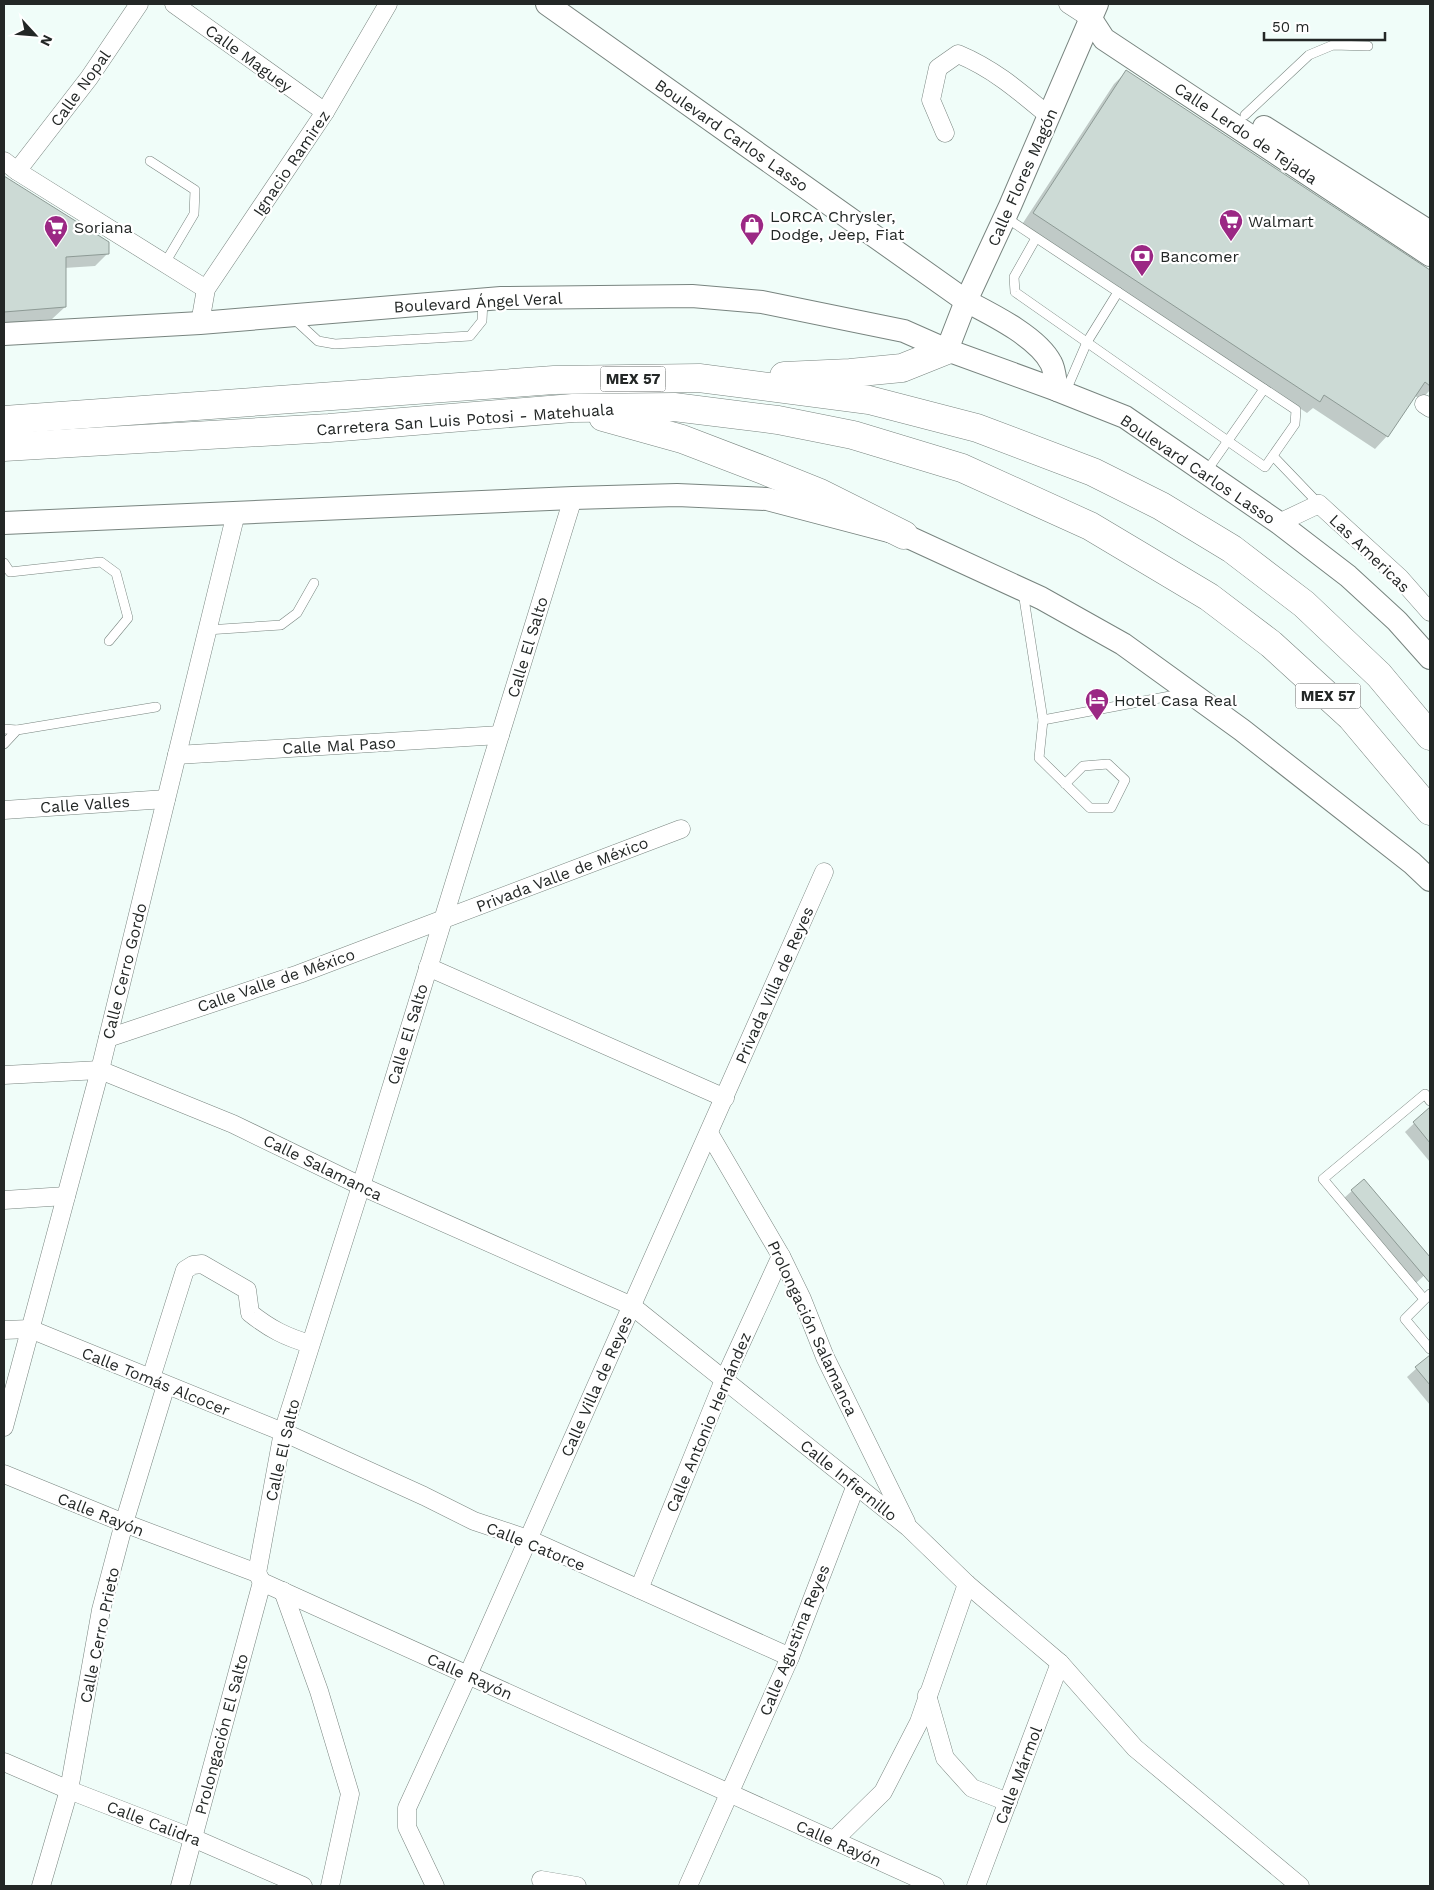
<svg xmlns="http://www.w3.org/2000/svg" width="1434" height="1890" font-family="'Work Sans',sans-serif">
<rect width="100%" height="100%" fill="#f0fdf9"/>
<g fill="#0003">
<path d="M1126 72 1430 271V390L1421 400 1414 395 1387 436 1375 449 1313 408 1307 413 1021 226 1114 84Z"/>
<path d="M4 177 108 242 107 254 95 266 64 268 65 307 52 319 4 323Z"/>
<path d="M1425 1113 1430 1119V1162L1405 1132Z"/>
<path d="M1364 1180 1430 1259V1270L1415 1284 1343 1199Z"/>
<path d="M1427 1359 1430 1363V1405L1407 1377Z"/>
</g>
<g fill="#ccdad5" stroke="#8d9a95">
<path d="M1126 70 1430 270V386L1425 382 1388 437 1324 395 1320 402 1033 213Z"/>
<path d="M4 176 109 242V254L66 257V307L4 312Z"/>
<path d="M1430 1107V1143L1413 1122Z"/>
<path d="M1364 1179 1430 1257V1283L1351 1190Z"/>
<path d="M1430 1355V1385L1415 1367Z"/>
</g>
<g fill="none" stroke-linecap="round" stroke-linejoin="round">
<g stroke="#78847f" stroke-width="10">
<g id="service">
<path d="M1245 115 1309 55 1333 45 1368 46"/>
<path d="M150 161 195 190 194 214 165 263"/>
<path d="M1005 217 1296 410 1295 424 1265 467 1015 292 1014 277 1036 238"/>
<path d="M293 318 318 341 335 344 470 336 482 321 483 300"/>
<path d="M1065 393 1087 342 1118 292"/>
<path d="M1273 456 1319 504"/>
<path d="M1206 472 1264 389"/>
<path d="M4 563 10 572 101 562 116 573 128 618 109 641"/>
<path d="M1023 592 1043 720 1186 693"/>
<path d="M207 630 281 625 297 613 314 583"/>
<path d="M1043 720 1039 758 1090 808H1111L1125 780 1108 764 1083 766 1065 784"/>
<path d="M4 729 17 730"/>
<path d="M4 744 17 730 156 707"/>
<path d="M1430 1294 1405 1319 1430 1349"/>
<path d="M1424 1299 1323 1179 1425 1094 1430 1101"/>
</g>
</g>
<g stroke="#78847f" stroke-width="19">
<g id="minor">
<path d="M174 4 325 112"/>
<path d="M1068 4 1091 19"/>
<path d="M945 133 931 100 938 68 958 54C994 69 1019 91 1049 116"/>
<path d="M4 161 17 171 206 289"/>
<path d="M17 171 89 78 139 4"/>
<path d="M200 323 206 289 325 112 388 4"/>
<path d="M1424 404 1430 408"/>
<path d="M1279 523 1319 504 1400 578 1430 612"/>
<path d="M177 755 500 735"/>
<path d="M4 810 166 799"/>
<path d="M428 967 725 1098"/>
<path d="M108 1038 299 974 681 829"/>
<path d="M4 1075 100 1070 233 1124 361 1186 632 1306 908 1527 967 1584 1060 1663 1135 1748 1300 1886"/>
<path d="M709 1133 781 1256 802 1299 825 1357 906 1522"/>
<path d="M4 1200 66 1196"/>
<path d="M4 1330 30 1329 283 1432 424 1496 474 1521 528 1539 790 1657"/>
<path d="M151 1378 185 1270 193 1265 202 1264 247 1290 250 1313C270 1329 286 1337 310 1344"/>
<path d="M4 1427 100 1070 236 513"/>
<path d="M4 1474 124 1523 257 1573 262 1582 935 1886"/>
<path d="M257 1573 283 1432 361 1186 573 498"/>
<path d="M639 1589 724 1380 781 1256"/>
<path d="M283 1591 319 1691 350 1794 330 1886"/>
<path d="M927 1695 945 1758 972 1788 1008 1802"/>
<path d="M4 1762 69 1790 193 1838 303 1886"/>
<path d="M834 1840 883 1792 919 1722 967 1584"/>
<path d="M541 1880 577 1886"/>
<path d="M41 1886 69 1790 101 1610 124 1523 166 1385"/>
<path d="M180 1886 262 1582"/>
<path d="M435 1886 407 1827V1808L468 1675 824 872"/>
<path d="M688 1886 790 1657 856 1485"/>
<path d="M976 1886 1060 1663"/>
</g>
</g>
<g stroke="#78847f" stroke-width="24">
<g id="tertiary">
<path d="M547 4 966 301C991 314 1038 337 1051 363 1055 370 1055 381 1057 390"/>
<path d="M1091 19 1104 39 1430 255"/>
<path d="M1264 127 1430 232"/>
<path d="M4 334 200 323 501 298 692 296 762 302 904 331 947 350 1057 390 1125 417 1279 523 1348 576 1397 621 1430 658"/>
<path d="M947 350 966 301 1010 206 1097 4"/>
<path d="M4 523 573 498 677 495 767 499 904 535 1041 598 1123 644 1242 730 1412 863 1430 880"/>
</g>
</g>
<g stroke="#78847f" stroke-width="29">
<g id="trunk">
<path d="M784 376 850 373 902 368 947 350"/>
<path d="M603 417 682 439 763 470 820 493 904 535"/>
<path d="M4 420 554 380 699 378 869 400 977 428 1093 472 1161 506 1232 549 1304 604 1379 675 1430 736"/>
<path d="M4 447 329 428 573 408 674 407 778 420 853 435 962 468 1090 526 1209 597 1271 644 1351 717 1430 811"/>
</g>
</g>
<use href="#service" stroke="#fff" stroke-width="9"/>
<use href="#minor" stroke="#fff" stroke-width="18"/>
<use href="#tertiary" stroke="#fff" stroke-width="22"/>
<use href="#trunk" stroke="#fff" stroke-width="28"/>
</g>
<defs>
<g id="supermarket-pin" transform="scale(1.25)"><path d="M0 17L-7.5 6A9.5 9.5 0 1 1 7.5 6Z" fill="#9b2884" stroke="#fff"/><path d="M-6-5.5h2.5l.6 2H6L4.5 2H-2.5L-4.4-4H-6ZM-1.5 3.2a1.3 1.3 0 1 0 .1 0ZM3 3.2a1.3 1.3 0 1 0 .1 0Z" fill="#fff"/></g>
<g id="shop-pin" transform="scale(1.25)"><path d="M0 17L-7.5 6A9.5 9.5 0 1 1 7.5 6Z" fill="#9b2884" stroke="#fff"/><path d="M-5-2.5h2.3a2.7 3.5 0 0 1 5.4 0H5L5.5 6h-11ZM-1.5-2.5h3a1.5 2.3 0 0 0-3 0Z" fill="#fff"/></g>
<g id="bank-pin" transform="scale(1.25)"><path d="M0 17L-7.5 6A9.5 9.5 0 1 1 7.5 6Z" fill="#9b2884" stroke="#fff"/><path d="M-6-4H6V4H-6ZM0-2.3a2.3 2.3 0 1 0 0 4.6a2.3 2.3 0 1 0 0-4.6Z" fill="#fff"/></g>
<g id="hotel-pin" transform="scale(1.25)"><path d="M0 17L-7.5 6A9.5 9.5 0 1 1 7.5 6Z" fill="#9b2884" stroke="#fff"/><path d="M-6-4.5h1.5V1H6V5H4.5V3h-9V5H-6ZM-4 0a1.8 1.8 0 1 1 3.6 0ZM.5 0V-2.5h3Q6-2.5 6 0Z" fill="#fff"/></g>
</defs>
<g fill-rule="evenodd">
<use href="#supermarket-pin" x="1231" y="221"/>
<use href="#shop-pin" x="752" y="225"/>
<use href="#supermarket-pin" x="56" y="227"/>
<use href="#bank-pin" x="1142" y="256"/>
<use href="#hotel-pin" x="1097" y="700"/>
</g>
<g text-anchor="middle" stroke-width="4.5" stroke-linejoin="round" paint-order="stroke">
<g fill="#fff" stroke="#656867" stroke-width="1">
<rect x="600.5" y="366.5" width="65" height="25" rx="4"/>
<rect x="1295.5" y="683.5" width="65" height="25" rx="4"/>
</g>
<g font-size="15" font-weight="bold" fill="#232726">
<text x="633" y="384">MEX 57</text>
<text x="1328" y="701">MEX 57</text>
</g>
<g font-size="16" fill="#232726" stroke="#fff">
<text transform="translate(249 58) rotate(36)" y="6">Calle Maguey</text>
<text transform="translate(80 88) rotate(-54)" y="6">Calle Nopal</text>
<text transform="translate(1246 133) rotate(34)" y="6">Calle Lerdo de Tejada</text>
<text transform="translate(732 135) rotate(35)" y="6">Boulevard Carlos Lasso</text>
<text transform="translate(291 163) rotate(-56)" y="6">Ignacio Ramirez</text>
<text transform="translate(1022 177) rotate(-66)" y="6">Calle Flores Magón</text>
<text transform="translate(478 302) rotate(-3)" y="6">Boulevard Ángel Veral</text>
<text transform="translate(465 419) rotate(-4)" y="6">Carretera San Luis Potosi - Matehuala</text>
<text transform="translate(1198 469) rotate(34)" y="6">Boulevard Carlos Lasso</text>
<text transform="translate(1370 553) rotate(44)" y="6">Las Americas</text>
<text transform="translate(527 647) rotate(-73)" y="6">Calle El Salto</text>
<text transform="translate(339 745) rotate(-3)" y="6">Calle Mal Paso</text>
<text transform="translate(85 804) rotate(-4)" y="6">Calle Valles</text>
<text transform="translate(562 874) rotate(-21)" y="6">Privada Valle de México</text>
<text transform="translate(124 971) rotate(-76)" y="6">Calle Cerro Gordo</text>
<text transform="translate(276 980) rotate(-19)" y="6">Calle Valle de México</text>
<text transform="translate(774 985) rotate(-66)" y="6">Privada Villa de Reyes</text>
<text transform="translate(407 1034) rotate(-73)" y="6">Calle El Salto</text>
<text transform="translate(323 1167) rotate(26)" y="6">Calle Salamanca</text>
<text transform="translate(813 1328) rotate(65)" y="6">Prolongación Salamanca</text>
<text transform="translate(156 1381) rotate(22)" y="6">Calle Tomás Alcocer</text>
<text transform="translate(596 1386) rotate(-66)" y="6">Calle Villa de Reyes</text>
<text transform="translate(708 1422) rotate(-67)" y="6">Calle Antonio Hernández</text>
<text transform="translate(282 1450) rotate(-77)" y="6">Calle El Salto</text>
<text transform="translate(849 1480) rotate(39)" y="6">Calle Infiernillo</text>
<text transform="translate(101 1514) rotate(22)" y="6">Calle Rayón</text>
<text transform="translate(536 1546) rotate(22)" y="6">Calle Catorce</text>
<text transform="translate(99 1635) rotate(-78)" y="6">Calle Cerro Prieto</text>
<text transform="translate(794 1640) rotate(-68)" y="6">Calle Agustina Reyes</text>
<text transform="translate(470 1676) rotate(24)" y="6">Calle Rayón</text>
<text transform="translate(221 1734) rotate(-75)" y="6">Prolongación El Salto</text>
<text transform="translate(1018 1775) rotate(-69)" y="6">Calle Mármol</text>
<text transform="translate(154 1823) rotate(21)" y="6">Calle Calidra</text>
<text transform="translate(839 1843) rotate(24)" y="6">Calle Rayón</text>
</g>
<g font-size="16" fill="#232726" stroke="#fff" text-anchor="start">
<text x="770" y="222">LORCA Chrysler,<tspan x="770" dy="18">Dodge, Jeep, Fiat</tspan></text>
<text x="1248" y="227">Walmart</text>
<text x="74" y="233">Soriana</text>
<text x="1160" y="262">Bancomer</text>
<text x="1114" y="706">Hotel Casa Real</text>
</g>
</g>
<rect width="1434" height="1890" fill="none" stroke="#232726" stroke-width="10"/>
<g transform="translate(35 35) rotate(116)" stroke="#ffffff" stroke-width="4" paint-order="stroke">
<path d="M0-4L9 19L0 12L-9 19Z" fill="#232726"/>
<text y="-8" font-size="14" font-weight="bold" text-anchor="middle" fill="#232726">N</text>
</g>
<path d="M1264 32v8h121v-8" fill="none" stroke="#232726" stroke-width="2.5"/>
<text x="1272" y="32" font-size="15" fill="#232726" stroke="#ffffff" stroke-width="4" paint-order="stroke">50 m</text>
</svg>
